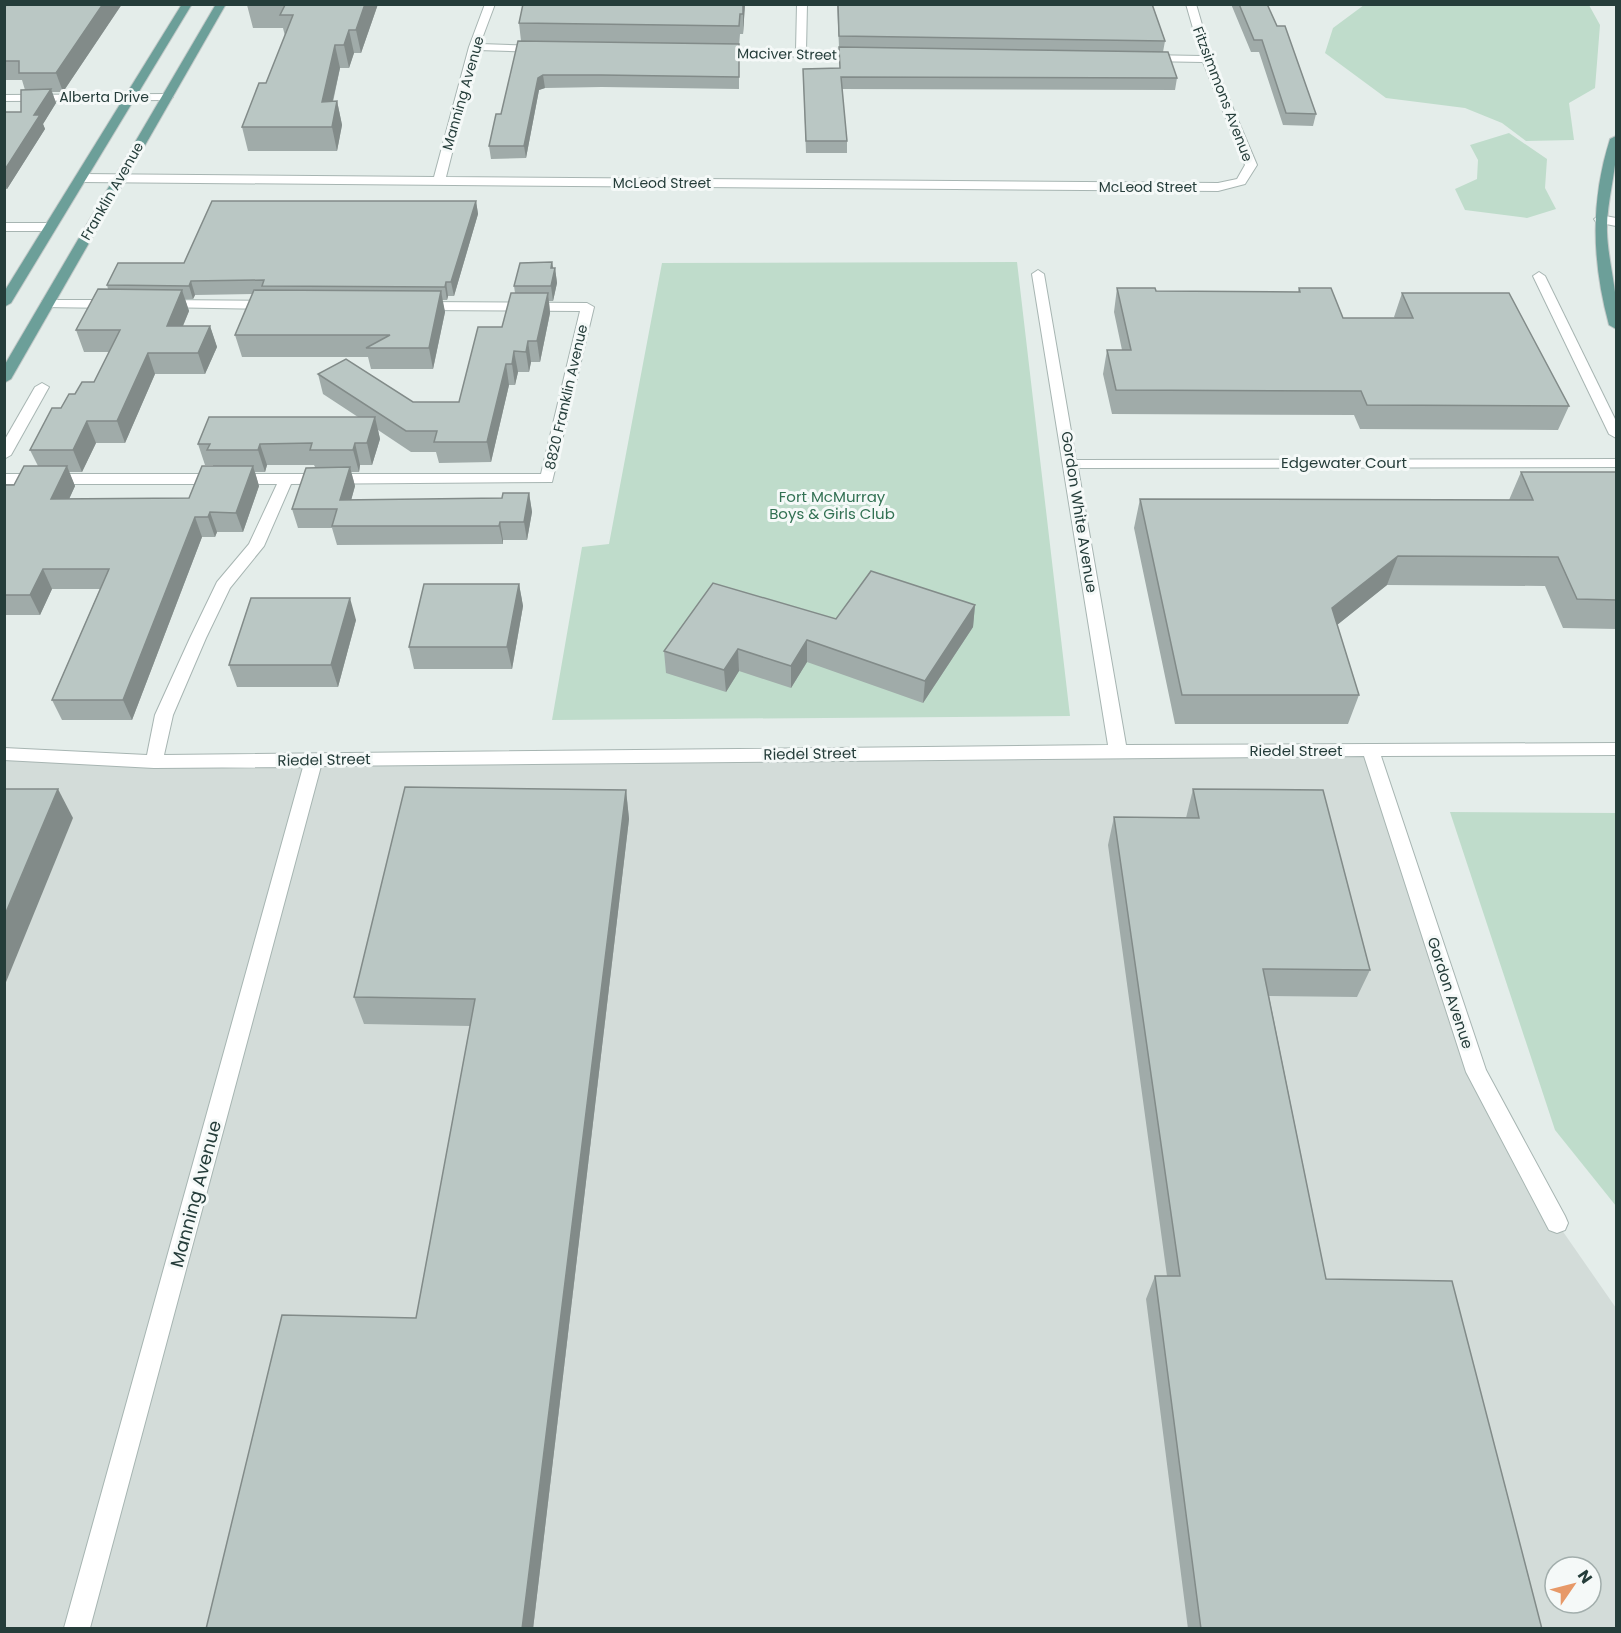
<svg xmlns="http://www.w3.org/2000/svg" width="1621" height="1633" font-family="Poppins,sans-serif">
<rect width="100%" height="100%" fill="#e4edea"/>
<path fill="#d3dcd9" fill-rule="evenodd" d="M1371 752 1476 1072 1557 1223 1616 1308V1628H5L4 754 154 762ZM1555 1567H1591V1603H1555Z"/>
<g fill="#bfdccb">
<path d="M1364 5H1589L1600 25 1595 88 1569 103 1574 140 1526 141 1502 123 1465 108 1386 98 1325 53 1333 28Z"/>
<path d="M1509 133 1547 159 1545 188 1556 209 1527 218 1465 210 1455 189 1477 179 1478 160 1470 145Z"/>
<path d="M1017 262 1070 716 552 720 582 547 609 544 662 263Z"/>
<path d="M1450 812 1616 813V1206L1555 1130Z"/>
</g>
<g fill="none" stroke-linecap="round" stroke-linejoin="round">
<g stroke="#a7b5b2" stroke-width="2">
<g id="minor">
<path d="M485 4H495L480 44 539 46 544 49 539 52 478 50 446 177 1218 183 1237 179 1245 165 1203 62 1146 61 1141 58 1146 55 1201 56 1186 4H1196L1212 59 1257 165 1245 184 1218 191 81 182 75 178 81 174 434 177 469 47Z"/>
<path d="M797 4H807L806 51 863 52 867 53V57L717 56 712 53 717 50 796 51Z"/>
<path d="M4 95 167 94 173 97 167 100 4 101Z"/>
<path d="M1600 215 1616 218V226L1596 222 1594 219Z"/>
<path d="M4 223H50L56 227 50 231H4Z"/>
<path d="M1038 270 1044 274 1076 460 1616 459V467L1078 468 1126 745 1616 743V755L1381 756 1486 1070 1565 1216 1568 1223 1565 1230 1557 1233 1549 1230 1466 1072 1364 756 321 766 90 1628H64L303 767 154 768 4 760V748L147 755 155 715 190 638 217 582 249 544 277 484H4V474H541L580 311 420 310 413 306 420 302 587 303 594 307 552 482 291 484 264 546 230 588 206 638 173 715 164 755 1108 745 1032 274Z"/>
<path d="M1539 272 1545 276 1616 421V438L1609 434 1533 276Z"/>
<path d="M47 300H113L120 304 113 308 42 307V301Z"/>
<path d="M162 300 272 301 279 305 272 309 157 307V301Z"/>
<path d="M42 383 49 387 11 455 4 459V441L35 387Z"/>
</g>
</g>
<g stroke="#c2c9c8" stroke-width="2">
<g id="major">
<path d="M182 4H192L11 303 4 307V292Z"/>
<path d="M216 4H226L11 379 4 383V366Z"/>
<path d="M1616 136C1619 165 1606 200 1607 232 1608 264 1620 298 1616 329L1609 325C1592 262 1590 202 1610 139Z"/>
</g>
</g>
<use href="#minor" fill="#fff" fill-rule="evenodd"/>
<use href="#major" fill="#6c9f99" fill-rule="evenodd"/>
</g>
<g fill="#a0aba9">
<path d="M7 4H122L63 92H52L56 103 43 124 45 129 7 189H4V112H21L25 90 22 80H4V8Z"/>
<path d="M378 4 361 53H354L349 68H340L333 102 337 101 342 125 337 151H248L242 127 266 83 285 36 283 28H253L247 5Z"/>
<path d="M745 4 743 34H740L739 46V89L602 87 545 88 539 90 526 158 491 159 489 146 501 114 521 41 519 23Z"/>
<path d="M837 4H1152L1165 41 1163 52 1177 78 1175 90 842 89 847 141V153H806L803 69 840 68Z"/>
<path d="M1231 4H1267L1316 114 1313 126 1283 125 1259 52H1251Z"/>
<path d="M476 201 478 214 454 296H448L447 300H442L445 312 433 369H371L368 357H242L235 335 253 294 195 295 193 299H185L189 311 183 326H210L217 347 205 374H155L125 443H96L82 472H69L75 486 69 499 189 498 213 466V465H205L198 444 358 417 323 394 318 374 413 402H459L502 327 515 293 514 286 552 262 553 268H555L557 283 553 301H549L550 313 540 362H531L529 372H518L515 385H509L491 462 439 463 436 452H411L378 430 380 439 372 465H360L359 472H351L355 486 351 500 502 498 529 493 532 512 527 540H503V544L337 545 332 528H298L292 509 315 467 314 465H267L265 472H255L259 486 243 532H217L215 537H202L132 720H62L52 700 100 589H52L40 615H4V485H14L38 466 30 450 75 394 94 382 109 352H84L76 330 108 289 107 285 184 263Z"/>
<path d="M1117 288 1156 291 1298 292 1299 288 1343 318H1395L1394 317 1402 293 1569 406 1558 430 1360 429 1354 415 1112 414 1103 374 1107 350H1122L1114 312Z"/>
<path d="M1521 472H1617V629L1563 628 1545 586 1387 585 1337 625 1359 695 1348 724H1175L1134 528 1140 499 1509 500Z"/>
<path d="M519 584 523 606 512 669H414L409 647Z"/>
<path d="M975 605 973 627 923 703 807 662 791 688 739 671 726 692 666 673 664 651 836 619Z"/>
<path d="M356 620 338 687H237L229 665Z"/>
<path d="M1193 789 1370 970 1357 997 1269 996 1326 1279 1542 1629H1188L1146 1299 1155 1276H1167L1108 845 1114 817 1186 818Z"/>
<path d="M626 790 629 819 533 1629H206L416 1318 470 1026 364 1024 354 997Z"/>
</g>
<g fill="#828b89">
<path d="M103 4H122L63 92 56 73Z"/>
<path d="M365 4H378L361 53 356 30Z"/>
<path d="M743 4H745L743 34Z"/>
<path d="M349 30 354 53 349 68 344 45Z"/>
<path d="M335 45 340 68 327 126 322 102Z"/>
<path d="M543 75 545 88 539 90 526 158 524 146 538 78Z"/>
<path d="M51 89 56 103 43 124 45 129 7 189 4 182V171L34 115Z"/>
<path d="M337 101 342 125 337 151 332 127Z"/>
<path d="M476 201 478 214 454 296 451 282Z"/>
<path d="M552 262 554 274 555 268 557 283 553 301 551 286Z"/>
<path d="M191 281 195 295 193 299 189 286Z"/>
<path d="M446 282 448 296 447 300 445 287Z"/>
<path d="M182 290 189 311 174 347 167 326Z"/>
<path d="M441 291 445 312 433 369 429 348Z"/>
<path d="M548 293 550 313 540 362 537 341Z"/>
<path d="M210 326 217 347 205 374 198 353Z"/>
<path d="M528 341 531 362 529 372 526 352Z"/>
<path d="M514 351 518 372 515 385 512 364Z"/>
<path d="M148 353 155 374 125 443 117 421Z"/>
<path d="M506 364 509 385 491 462 487 442Z"/>
<path d="M375 417 380 439 372 465 367 443Z"/>
<path d="M87 421 96 443 82 472 73 450Z"/>
<path d="M355 443 360 465 359 472 353 450Z"/>
<path d="M260 444 267 465 265 472 258 450Z"/>
<path d="M67 466 75 486 60 519 51 499Z"/>
<path d="M253 466 259 486 243 532 236 513Z"/>
<path d="M350 467 355 486 346 519 340 500Z"/>
<path d="M529 493 532 512 527 540 524 522Z"/>
<path d="M210 512 217 532 215 537 208 517Z"/>
<path d="M195 517 202 537 132 720 123 700Z"/>
<path d="M500 522 503 540V544L499 526Z"/>
<path d="M1398 556 1387 585 1322 637 1332 608Z"/>
<path d="M43 569 52 589 40 615 30 595Z"/>
<path d="M519 584 523 606 512 669 507 647Z"/>
<path d="M350 598 356 620 338 687 331 665Z"/>
<path d="M975 605 973 627 923 703 925 681Z"/>
<path d="M807 640V662L791 688V666Z"/>
<path d="M738 649 739 671 726 692 724 670Z"/>
<path d="M58 789 73 818 4 987V917Z"/>
<path d="M626 790 629 819 533 1629H522Z"/>
</g>
<g fill="#bac7c4" stroke="#828b89" stroke-width="1.5">
<path d="M7 4H103L56 73H19V61H4V8Z"/>
<path d="M248 4H365L356 30H349L344 45H335L322 102 337 101 332 127H242L259 83H266L293 15H280L285 5H247Z"/>
<path d="M523 4H743V14H740L739 26 519 23Z"/>
<path d="M838 4H1152L1165 41 839 36Z"/>
<path d="M1239 4H1267L1277 26H1285L1316 114 1286 113 1262 40H1254Z"/>
<path d="M518 41 739 44V77L601 75H543L538 78 524 146H489L496 114H501Z"/>
<path d="M839 47 1168 52 1177 78 841 77 847 141H806L803 69 840 68Z"/>
<path d="M51 89 34 115H40L4 171V112H21V90Z"/>
<path d="M212 201H476L451 282H446L445 287 262 286 264 280 191 281 189 286 107 285 118 263H184Z"/>
<path d="M552 262 551 268H555L551 286H514L520 263Z"/>
<path d="M1117 288H1155L1156 291 1300 292 1299 288H1331L1343 318H1413L1402 293H1509L1569 406 1367 405 1361 391 1116 390 1107 350H1131Z"/>
<path d="M98 289 182 290 167 326H210L198 353H148L117 421H87L73 450H30L52 408H61L69 394H75L82 382H94L120 330H76Z"/>
<path d="M254 290 441 291 429 348H366L390 335H235Z"/>
<path d="M511 293H548L537 341H528L526 352 514 351 512 364H506L487 442H434L437 431H406L318 374 346 359 413 402H459L478 327H502Z"/>
<path d="M209 417H375L367 443H355L353 450H310L312 443 260 444 258 450H207L210 444H198Z"/>
<path d="M24 466H67L51 499 189 498 202 466H253L236 513 210 512 208 517H195L123 700H52L109 569H43L30 595H4V485H14Z"/>
<path d="M350 467 340 500 502 498 503 493H529L524 522H500L499 526H332L337 509H292L306 468Z"/>
<path d="M1521 472H1617V600L1577 599 1558 557 1398 556 1332 608 1359 695H1182L1140 499 1533 500Z"/>
<path d="M871 571 975 605 925 681 807 640 791 666 738 649 724 670 664 651 713 583 836 619Z"/>
<path d="M424 584H519L507 647H409Z"/>
<path d="M251 598H350L331 665H229Z"/>
<path d="M405 787 626 790 522 1629H206L282 1315 416 1318 475 999 354 997Z"/>
<path d="M4 789H58L4 917Z"/>
<path d="M1193 789 1323 790 1370 970 1263 969 1326 1279 1452 1281 1542 1629H1201L1155 1276H1180L1114 817 1199 818Z"/>
</g>
<g text-anchor="middle" stroke-width="6" stroke-linejoin="round" paint-order="stroke">
<g font-size="14" fill="#253d3a" stroke="#f5f9f8">
<text transform="translate(787 54) rotate(1)" y="5">Maciver Street</text>
<text transform="translate(463 93) rotate(-74)" y="5">Manning Avenue</text>
<text transform="translate(1223 94) rotate(69)" y="5">Fitzsimmons Avenue</text>
<text x="104" y="102">Alberta Drive</text>
<text x="662" y="188">McLeod Street</text>
<text x="1148" y="192">McLeod Street</text>
<text transform="translate(112 191) rotate(-60)" y="5">Franklin Avenue</text>
<text transform="translate(566 397) rotate(-77)" y="5">8820 Franklin Avenue</text>
</g>
<g font-size="15" fill="#253d3a" stroke="#f5f9f8">
<text x="1344" y="468">Edgewater Court</text>
<text transform="translate(1079 512) rotate(81)" y="5">Gordon White Avenue</text>
<text x="1296" y="756">Riedel Street</text>
<text transform="translate(810 754) rotate(-1)" y="5">Riedel Street</text>
<text transform="translate(324 760) rotate(-1)" y="5">Riedel Street</text>
<text transform="translate(1450 993) rotate(72)" y="5">Gordon Avenue</text>
</g>
<g font-size="15" fill="#327153" stroke="#f5f9f8">
<text x="832" y="502">Fort McMurray<tspan x="832" dy="17">Boys &amp; Girls Club</tspan></text>
</g>
<g font-size="18" fill="#253d3a" stroke="#f5f9f8">
<text transform="translate(196 1194) rotate(-75)" y="6">Manning Avenue</text>
</g>
</g>
<rect width="1621" height="1633" fill="none" stroke="#253d3a" stroke-width="12"/>
<g transform="translate(1573 1585) rotate(55)"><circle r="28" fill="#f5f9f8" stroke="#a2aeac" stroke-width="1.5"/>
<path d="M0-4.5L10 22L0 15L-10 22Z" fill="#e79968"/>
<text y="-9" font-size="16" font-weight="bold" text-anchor="middle" fill="#253d3a">N</text>
</g>
</svg>
